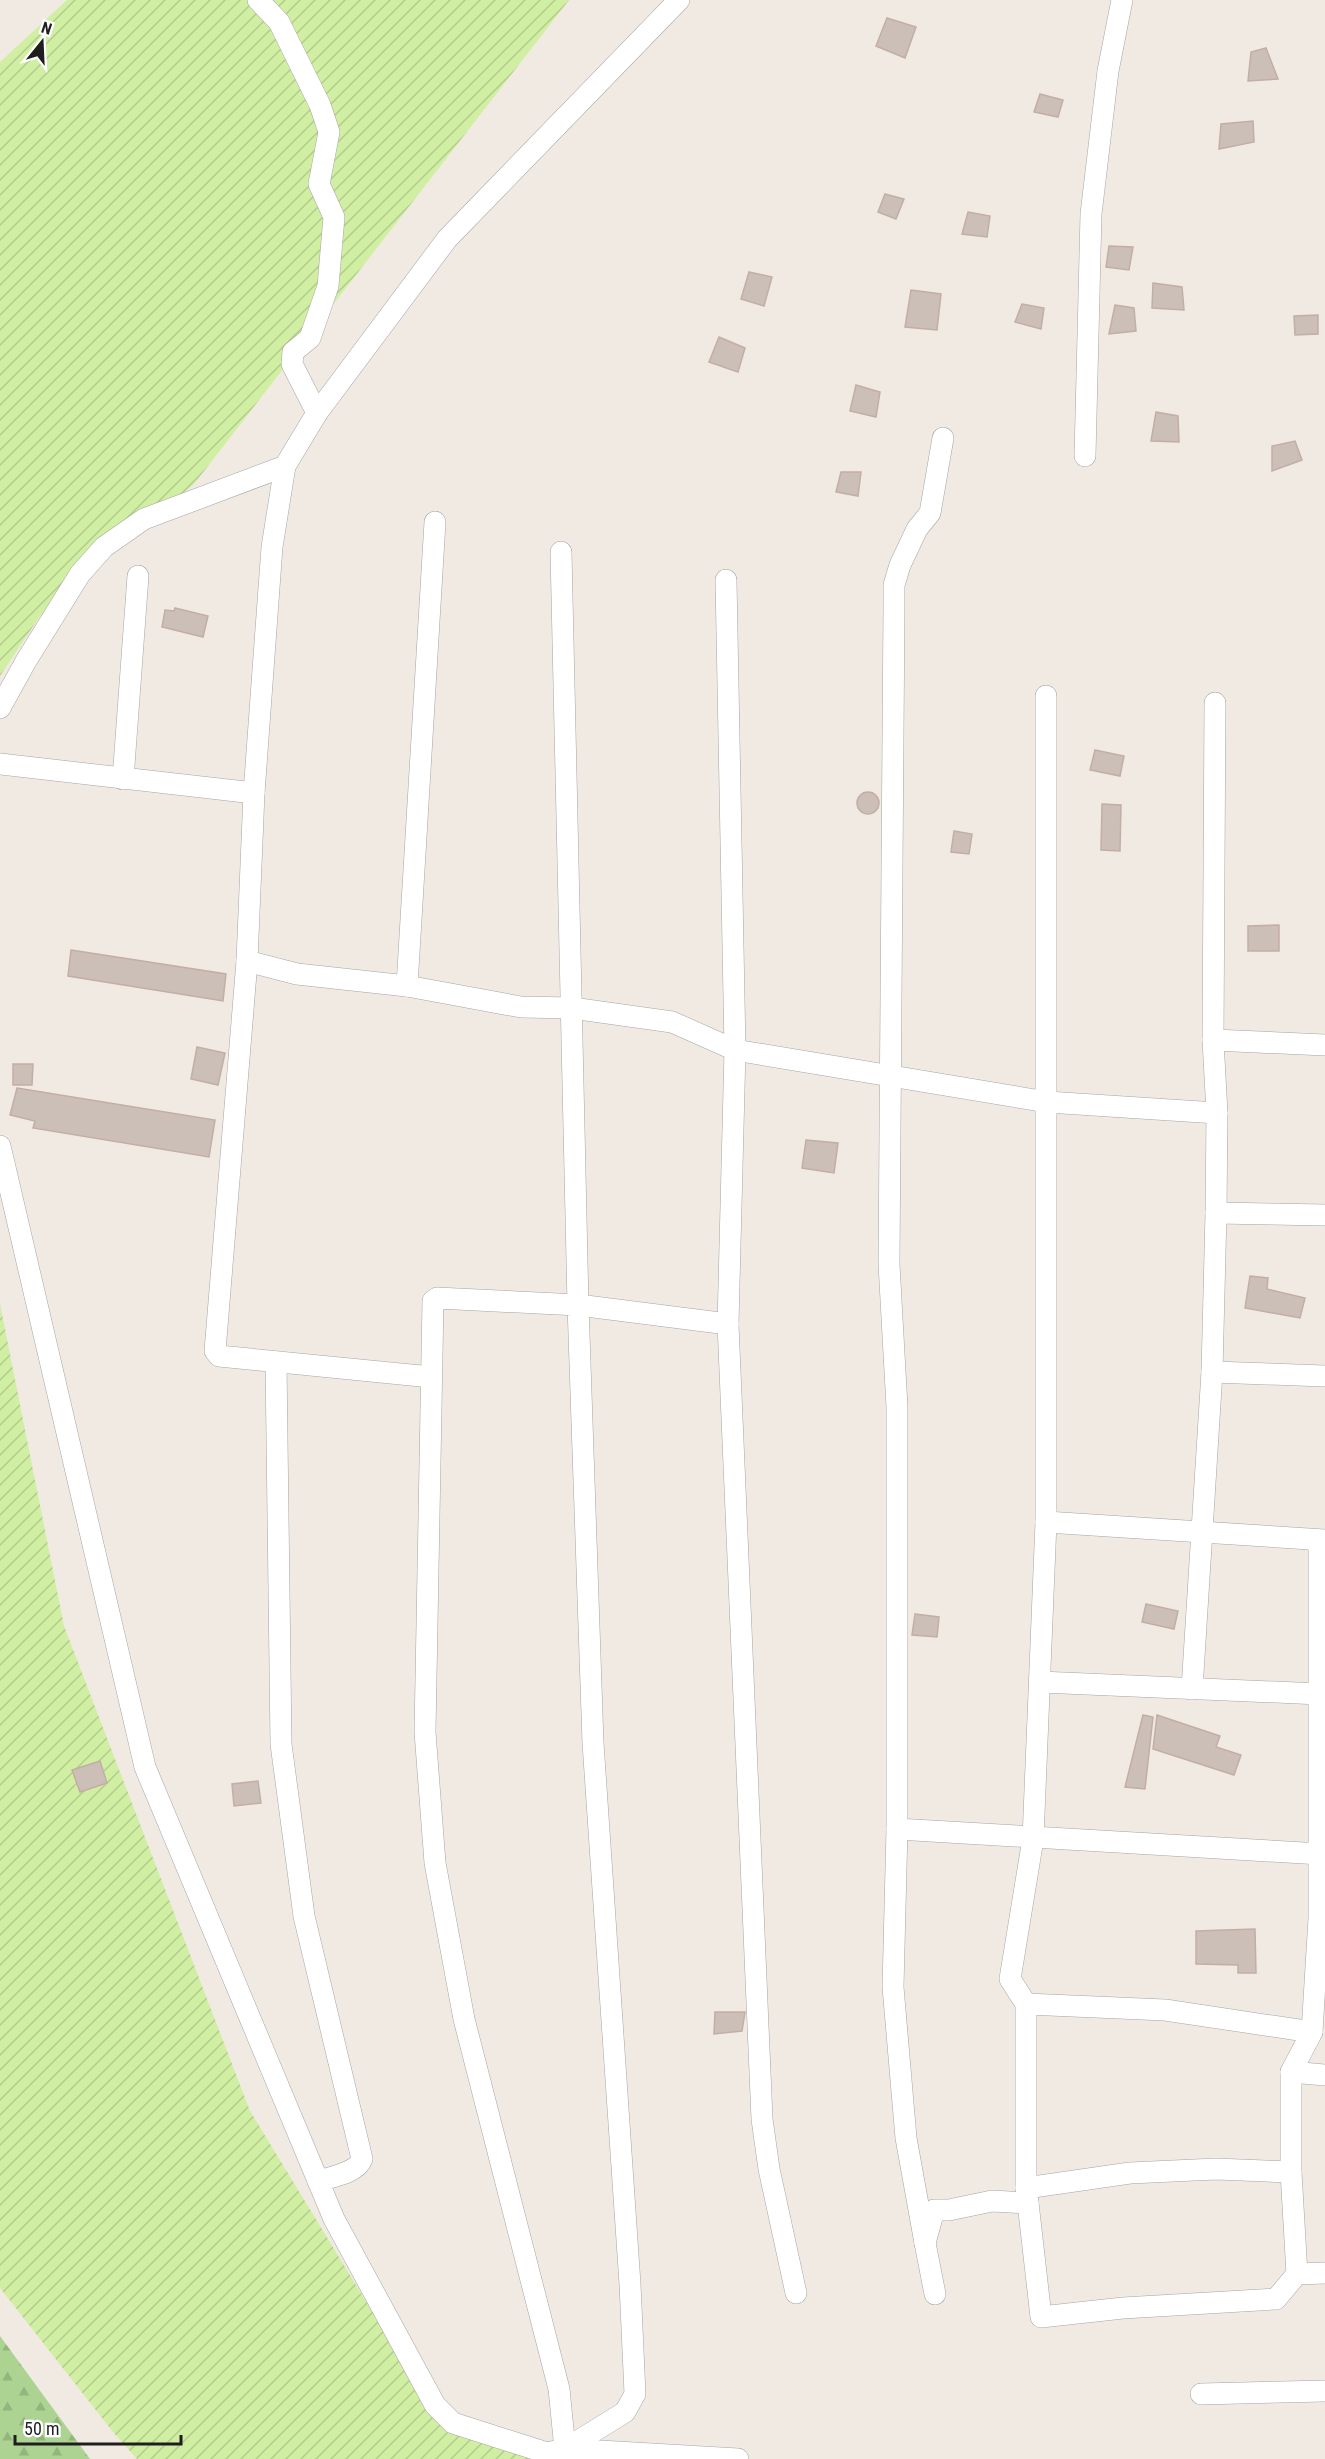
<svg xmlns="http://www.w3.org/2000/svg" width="1325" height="2459" font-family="'Roboto Condensed',sans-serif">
<defs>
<pattern id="forest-firs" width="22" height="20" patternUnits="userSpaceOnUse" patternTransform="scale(1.5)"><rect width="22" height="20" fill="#add393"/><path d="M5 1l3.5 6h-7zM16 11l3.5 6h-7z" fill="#94b57e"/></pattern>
<pattern id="garden-furrows" width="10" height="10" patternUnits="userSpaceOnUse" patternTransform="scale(1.5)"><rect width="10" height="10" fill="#d1efa3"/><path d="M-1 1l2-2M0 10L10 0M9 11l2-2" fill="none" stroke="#b3cc8c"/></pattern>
</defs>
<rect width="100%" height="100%" fill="#f0eae3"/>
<path fill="url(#forest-firs)" d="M0 2336 90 2459H0Z"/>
<g fill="url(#garden-furrows)">
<path d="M67 0H569L194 484 40 616 0 676V62Z"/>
<path d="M0 1304 64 1626 250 2111 440 2423 556 2459H137L113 2432 0 2288Z"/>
</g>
<g fill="#ccbfb8" stroke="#c3aea4" stroke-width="1.5">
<path d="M887 18 916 27 905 58 876 46Z"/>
<path d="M1266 48 1278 79 1248 81 1251 52Z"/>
<path d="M1040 94 1063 100 1058 117 1034 112Z"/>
<path d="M1253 121 1254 142 1219 149 1221 124Z"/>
<path d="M885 194 904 199 896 219 878 212Z"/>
<path d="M968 212 990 216 987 237 962 234Z"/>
<path d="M1109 246 1133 247 1129 270 1106 267Z"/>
<path d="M749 272 772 277 764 306 741 299Z"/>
<path d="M1153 283 1182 287 1184 310 1152 308Z"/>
<path d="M911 290 941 294 937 330 905 327Z"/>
<path d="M1022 304 1044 308 1041 329 1015 322Z"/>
<path d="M1115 305 1134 308 1136 331 1109 334Z"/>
<path d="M1318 315V334L1295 335 1294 316Z"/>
<path d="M719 337 745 348 738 372 709 362Z"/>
<path d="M856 385 880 392 876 417 850 411Z"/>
<path d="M1156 412 1178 416 1179 442 1151 441Z"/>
<path d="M1295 441 1302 460 1272 471V446Z"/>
<path d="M841 472H861L858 496 836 492Z"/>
<path d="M175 608 208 616 203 637 162 627 165 610 174 611Z"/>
<path d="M1095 750 1124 756 1120 776 1090 770Z"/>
<circle cx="868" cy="803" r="11"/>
<path d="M1102 804 1121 805 1120 851 1101 850Z"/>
<path d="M954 831 972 834 969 854 951 852Z"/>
<path d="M1279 925V951H1248V926Z"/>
<path d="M71 950 226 974 223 1001 68 976Z"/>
<path d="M197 1047 225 1053 218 1085 191 1079Z"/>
<path d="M13 1064H33L32 1085H13Z"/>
<path d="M17 1088 215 1120 209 1157 33 1128 35 1121 10 1115Z"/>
<path d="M806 1140 838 1143 834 1173 802 1168Z"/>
<path d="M1250 1276 1268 1278 1267 1289 1305 1298 1300 1318 1245 1308Z"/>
<path d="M1146 1604 1178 1611 1174 1629 1142 1622Z"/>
<path d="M915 1614 939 1617 937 1637 912 1635Z"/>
<path d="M1143 1715 1153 1717 1145 1789 1125 1787Z"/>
<path d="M1157 1715 1220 1736 1216 1747 1241 1755 1234 1775 1153 1749Z"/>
<path d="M100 1761 107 1783 80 1792 72 1770Z"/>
<path d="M258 1781 261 1803 234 1806 232 1784Z"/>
<path d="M1255 1929 1256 1973H1238V1965L1196 1964V1931Z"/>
<path d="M715 2012H745L742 2031 714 2034Z"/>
</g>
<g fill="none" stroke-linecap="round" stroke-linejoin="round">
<g stroke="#a5a5a5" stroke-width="22">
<g id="minor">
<path d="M258 0 279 22 320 105 329 132 319 184 334 217 328 286 310 338 293 352 292 364 317 413"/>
<path d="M1085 456 1091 214 1108 71 1122 0"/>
<path d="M285 466 272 547 254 793 247 961 215 1351 219 1356 431 1377"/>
<path d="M561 552 578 1305 593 1743 630 2284 635 2394 625 2412 565 2449 559 2389 464 2019 435 1863 425 1732 433 1301 437 1298 578 1305 728 1324"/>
<path d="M726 580 735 1050 728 1324 762 2119 769 2169 796 2293"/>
<path d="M0 708 26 661 80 574 104 547 144 519 285 466 317 413 447 239 679 0"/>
<path d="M0 764 254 793"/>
<path d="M123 779 138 576"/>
<path d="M247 961 297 974 407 986 521 1007 572 1008 672 1022 735 1050 1047 1102 1217 1113"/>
<path d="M407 986 435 522"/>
<path d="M1213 1040 1325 1045"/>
<path d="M0 1146 145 1767 334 2219 435 2405 453 2423 547 2453 565 2449 738 2459"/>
<path d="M1216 1213 1325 1215"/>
<path d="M276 1362 281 1744 304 1916 362 2159C357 2173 331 2177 318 2181"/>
<path d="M1212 1372 1325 1376"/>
<path d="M1046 1522 1325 1540"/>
<path d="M1040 1682 1320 1694"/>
<path d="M1192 1689 1212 1372 1216 1213 1217 1113 1213 1040 1215 703"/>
<path d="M897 1829 1321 1854"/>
<path d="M1026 2004 1165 2010 1312 2032"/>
<path d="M1291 2072 1325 2075"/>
<path d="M1026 2188V2004L1010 1979 1033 1839 1046 1522V696"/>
<path d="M1028 2203 1041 2317 1123 2308 1276 2299 1297 2274 1325 2273"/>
<path d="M925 2243 906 2138 893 1987 897 1829V1407L889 1264 894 605V585L900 565 917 529 930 513 943 438"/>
<path d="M1297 2274 1291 2172V2072L1312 2032 1319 1918V1540"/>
<path d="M935 2294 925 2243 934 2210H949L992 2201 1028 2203 1026 2188 1130 2173 1216 2169 1291 2172"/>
<path d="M1201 2394 1325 2391"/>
</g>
</g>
<use href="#minor" stroke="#fff" stroke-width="21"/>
</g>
<g transform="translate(42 42) rotate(18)" stroke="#ffffff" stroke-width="4.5" paint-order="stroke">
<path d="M0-4.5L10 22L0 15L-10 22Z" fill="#1e1e1e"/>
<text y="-9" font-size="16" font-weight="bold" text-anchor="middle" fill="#1e1e1e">N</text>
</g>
<path d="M15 2435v9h166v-9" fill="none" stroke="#1e1e1e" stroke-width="3"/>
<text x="24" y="2435" font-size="18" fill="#1e1e1e" stroke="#ffffff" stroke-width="4.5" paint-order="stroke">50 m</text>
</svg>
